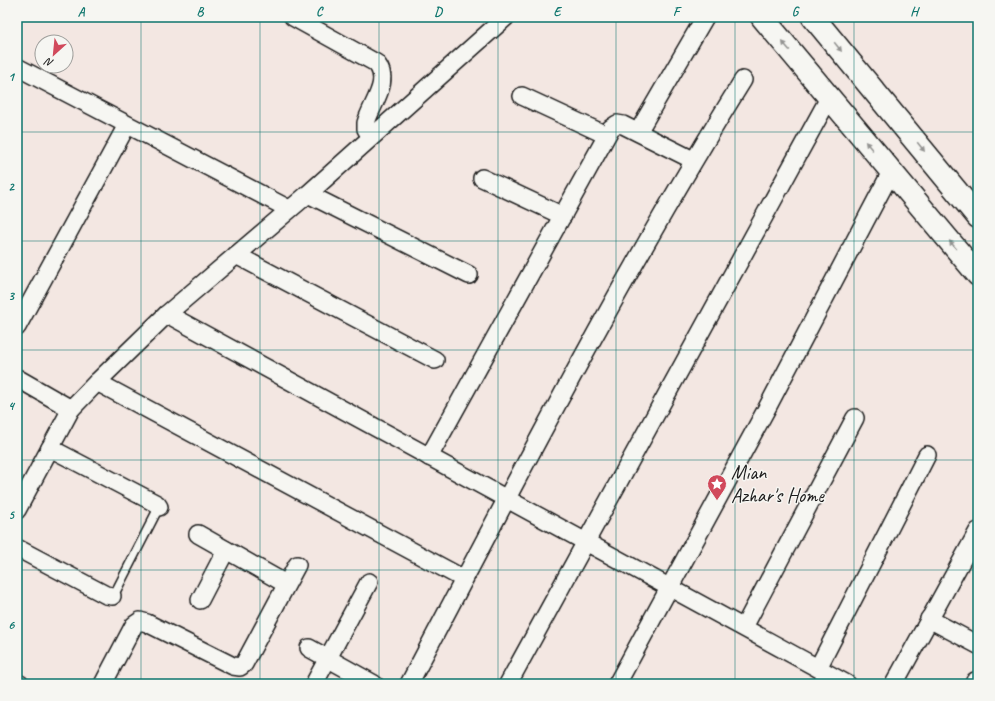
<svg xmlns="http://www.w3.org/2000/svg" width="995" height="701" font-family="Caveat,sans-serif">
<rect width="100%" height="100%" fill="#f3e7e2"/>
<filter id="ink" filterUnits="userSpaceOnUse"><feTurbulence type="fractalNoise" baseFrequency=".025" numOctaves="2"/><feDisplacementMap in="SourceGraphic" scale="8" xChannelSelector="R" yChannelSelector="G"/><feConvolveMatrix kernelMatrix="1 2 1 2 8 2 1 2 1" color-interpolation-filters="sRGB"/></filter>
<g filter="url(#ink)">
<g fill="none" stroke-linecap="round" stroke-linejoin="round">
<g stroke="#1c1c1c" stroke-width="11">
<path id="lane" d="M112 596 116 591 159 507"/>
</g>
<g stroke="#1c1c1c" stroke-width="20">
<g id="street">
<path d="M293 17 376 63C392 81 371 104 366 123V129L371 137"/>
<path d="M17 67 289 209"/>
<path d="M522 96 606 135"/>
<path d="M638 132 705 17"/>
<path d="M482 178 563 216"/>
<path d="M308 194 469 275"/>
<path d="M236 255 435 360"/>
<path d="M167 314C393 438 621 559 847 684"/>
<path d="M17 327 127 125"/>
<path d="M17 378 71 409"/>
<path d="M97 382 464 579"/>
<path d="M50 448 157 504 159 507"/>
<path d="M429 457 611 128 617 124 623 125 693 160"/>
<path d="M17 510 71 409 97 382 167 314 308 194 506 17"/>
<path d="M198 534 286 584"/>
<path d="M17 548 106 595 112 596"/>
<path d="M200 600 226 550"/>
<path d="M929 619 978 645"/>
<path d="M744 627 855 418"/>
<path d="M309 648 374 684"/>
<path d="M818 668 927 455"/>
<path d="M17 683 20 684"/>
<path d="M103 684 134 625 140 621 147 623 233 666 240 667 244 664 297 565"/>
<path d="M314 684 369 582"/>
<path d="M409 684C516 481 622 275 743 80"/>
<path d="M508 684 829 98"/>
<path d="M617 684 767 408 891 172"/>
<path d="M894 684 978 531"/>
<path d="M974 684 975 681"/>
</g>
</g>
<g stroke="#1c1c1c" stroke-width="25">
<g id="secondary">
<path d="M762 17 978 275"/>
<path d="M813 17 978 217"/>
</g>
</g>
<use href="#lane" stroke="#f6f6f2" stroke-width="8"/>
<use href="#street" stroke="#f6f6f2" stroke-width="17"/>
<use href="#secondary" stroke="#f6f6f2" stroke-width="22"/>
</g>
<defs><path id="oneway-solid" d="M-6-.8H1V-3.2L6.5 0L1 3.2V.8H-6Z"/></defs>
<g fill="#949492">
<use href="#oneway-solid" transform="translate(786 46) rotate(-130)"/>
<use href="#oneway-solid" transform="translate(838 47) rotate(51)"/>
<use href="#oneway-solid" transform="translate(869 146) rotate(-130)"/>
<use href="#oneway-solid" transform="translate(921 147) rotate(51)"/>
<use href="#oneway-solid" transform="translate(953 245) rotate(-130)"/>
</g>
</g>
<path fill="none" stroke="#0f766e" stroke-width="1" stroke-opacity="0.55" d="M141 17V684M260 17V684M379 17V684M498 17V684M616 17V684M735 17V684M854 17V684M17 132H978M17 241H978M17 350H978M17 460H978M17 570H978"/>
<defs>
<g id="sight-pin" transform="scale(1)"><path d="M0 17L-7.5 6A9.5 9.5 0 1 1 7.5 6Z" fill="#d1495b" stroke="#f6f6f2"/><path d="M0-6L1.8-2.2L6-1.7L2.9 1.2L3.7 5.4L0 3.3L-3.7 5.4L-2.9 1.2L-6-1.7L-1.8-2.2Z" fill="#fff"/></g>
</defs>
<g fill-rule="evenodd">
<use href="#sight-pin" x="717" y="484"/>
</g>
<g text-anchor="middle" stroke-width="3" stroke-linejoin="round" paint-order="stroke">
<g font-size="20" fill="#1c1c1c" stroke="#f6f6f2" text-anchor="start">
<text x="731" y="479">Mian<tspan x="731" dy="23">Azhar's Home</tspan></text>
</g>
</g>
<rect width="995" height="701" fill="none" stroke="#f6f6f2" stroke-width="44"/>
<g transform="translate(54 54) rotate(207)"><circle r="19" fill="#f6f6f2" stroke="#9f9f9c"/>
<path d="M0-3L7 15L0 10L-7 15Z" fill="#d1495b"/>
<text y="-6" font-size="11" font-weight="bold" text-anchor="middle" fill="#1c1c1c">N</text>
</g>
<rect x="22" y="22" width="951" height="657" fill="none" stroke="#0f766e" stroke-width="1.5"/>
<g font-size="13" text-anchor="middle" font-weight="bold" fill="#0f766e">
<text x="81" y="16">A</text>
<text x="200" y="16">B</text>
<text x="319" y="16">C</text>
<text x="438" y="16">D</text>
<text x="557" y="16">E</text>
<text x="676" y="16">F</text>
<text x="795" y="16">G</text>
<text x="914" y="16">H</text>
<text x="11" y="81">1</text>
<text x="11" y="191">2</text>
<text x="11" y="300">3</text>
<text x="11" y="410">4</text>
<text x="11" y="519">5</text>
<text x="11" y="629">6</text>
</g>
</svg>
